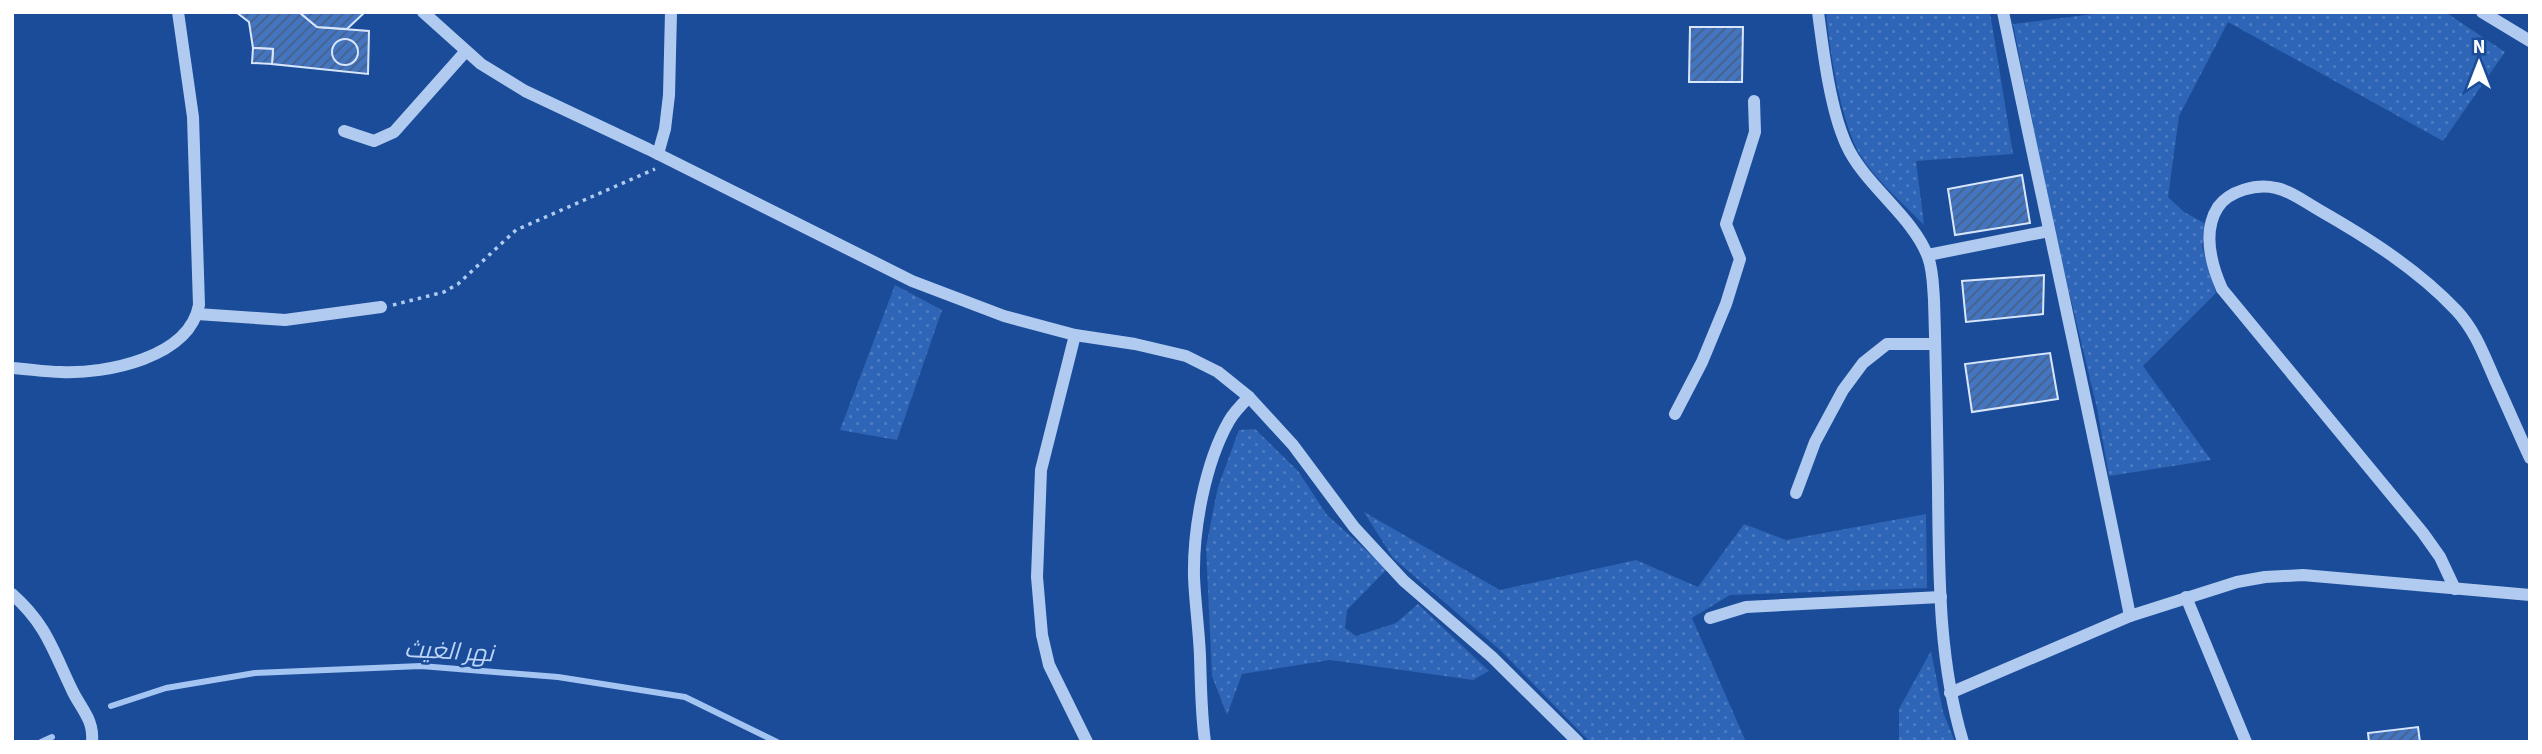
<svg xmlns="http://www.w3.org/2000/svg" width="2542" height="754" font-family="'Source Sans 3',Cairo,sans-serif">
<defs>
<pattern id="grass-dots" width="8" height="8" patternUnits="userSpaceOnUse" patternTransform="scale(1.75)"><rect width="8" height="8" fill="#2f65b6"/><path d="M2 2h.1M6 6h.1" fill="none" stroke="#4e7cc1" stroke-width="1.8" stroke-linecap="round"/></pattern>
<pattern id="building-hatch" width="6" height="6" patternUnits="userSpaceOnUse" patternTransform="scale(1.75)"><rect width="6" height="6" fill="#4475c0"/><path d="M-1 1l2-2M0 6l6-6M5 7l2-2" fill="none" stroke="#486086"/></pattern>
</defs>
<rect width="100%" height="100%" fill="#1b4c99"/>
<g fill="url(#grass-dots)">
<path d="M1826 12H1990L2013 154 1916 161 1924 225C1903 203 1875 180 1859 153 1840 118 1830 52 1826 12Z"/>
<path d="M2109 12H2445L2505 52 2443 141 2228 22 2179 116 2168 197 2184 212 2206 224 2202 246 2216 293 2143 366 2211 460 2109 476 2097 408 2054 229 2013 24Z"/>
<path d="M895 285 942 310 897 440 840 430Z"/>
<path d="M1255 429 1298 471 1327 515 1387 569 1347 610 1345 628 1356 636 1396 623 1418 604 1489 671 1473 680 1330 660 1242 674 1227 715 1212 676 1206 547 1218 487 1239 430Z"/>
<path d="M1364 512 1500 590 1636 560 1698 587 1744 524 1786 540 1926 514 1927 588 1730 595 1692 618 1746 742H1590L1500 650 1393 558Z"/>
<path d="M1931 651 1943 712 1955 742H1899V709Z"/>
</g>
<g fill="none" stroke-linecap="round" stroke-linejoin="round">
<g stroke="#a4c5f2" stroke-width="6">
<path d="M111 706 166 688 255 673 421 666 558 677 685 697 777 742"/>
<path d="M41 742 52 737"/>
</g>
</g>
<g fill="url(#building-hatch)" stroke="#d8e6fb" stroke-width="2">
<path d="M236 12H299L317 27 369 31 368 74 272 64 273 49 253 48 249 22Z"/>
<path d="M299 12H365L347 29 317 27Z"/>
<path d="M1690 27H1743L1742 82H1689Z"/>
<circle cx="345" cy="52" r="13"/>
<path d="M253 48 273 49 272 64 252 63Z"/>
<path d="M2022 175 2030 223 1955 235 1948 189Z"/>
<path d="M2044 275 2043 314 1966 322 1962 281Z"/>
<path d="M2050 353 2058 399 1972 412 1965 364Z"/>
<path d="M2418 727 2420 742H2369L2368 733Z"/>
</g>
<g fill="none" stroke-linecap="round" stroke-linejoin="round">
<path stroke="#b1cbf0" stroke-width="3.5" stroke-dasharray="3.5 5" stroke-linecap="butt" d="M393 305 444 292 458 284 516 230 655 169"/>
<g stroke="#b1cbf0" stroke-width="12">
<path d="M423 12 481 64 525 91 648 149 912 281 1004 316 1075 335 1135 344 1186 356 1218 372 1249 397 1293 445 1354 527 1404 581 1492 657 1578 742"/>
<path d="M1818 12C1823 50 1830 109 1846 144 1864 185 1913 216 1928 257 1933 270 1933 286 1934 300 1936 362 1937 425 1938 487 1939 572 1938 659 1963 742"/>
<path d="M2003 12C2045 214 2090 414 2130 616"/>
<path d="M2482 12 2530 41"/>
<path d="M344 131 374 141 394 132 466 51"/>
<path d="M658 154 665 129 669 95 671 12"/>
<path d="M1928 255 2049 231"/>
<path d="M197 314 285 320 381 307"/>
<path d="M1075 335 1041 470 1037 577 1042 635 1049 665 1087 742"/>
<path d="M12 368C29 369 45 372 61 372 106 374 189 358 199 305L193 117 178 12"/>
<path d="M1675 414 1702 362 1726 304 1740 259 1726 224 1755 132 1754 101"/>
<path d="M1796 493 1815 442 1843 390 1863 363 1887 344H1935"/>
<path d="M2455 589 2440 557 2423 533 2222 289C2211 264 2202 232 2218 207 2229 191 2257 183 2276 188 2291 191 2305 202 2319 210 2368 238 2417 269 2456 310 2475 330 2484 355 2495 380 2507 406 2518 432 2530 458"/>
<path d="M12 594C47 625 53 651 73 692 82 710 94 720 92 742"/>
<path d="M2186 597 2246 742"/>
<path d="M1710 618 1746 607 1941 597"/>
<path d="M1950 693 2130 616 2237 582 2265 577 2303 575 2530 595"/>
<path d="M1205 742C1201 713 1201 685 1200 656 1199 630 1195 603 1194 577 1193 529 1205 463 1229 421 1234 412 1242 404 1249 397"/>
</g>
</g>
<g text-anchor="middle" stroke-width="5" stroke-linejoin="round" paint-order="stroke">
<g font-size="24" font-style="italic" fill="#bdd5f7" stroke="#1b4c99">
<text transform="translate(449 651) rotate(3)" y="8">نهر الغيث</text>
</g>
</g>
<rect width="2542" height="754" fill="none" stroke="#ffffff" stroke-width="28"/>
<g transform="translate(2479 63)" stroke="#1b4c99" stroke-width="5" paint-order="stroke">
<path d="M0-5L12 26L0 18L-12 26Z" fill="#ffffff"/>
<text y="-10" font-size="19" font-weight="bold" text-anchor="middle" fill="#ffffff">N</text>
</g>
</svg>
